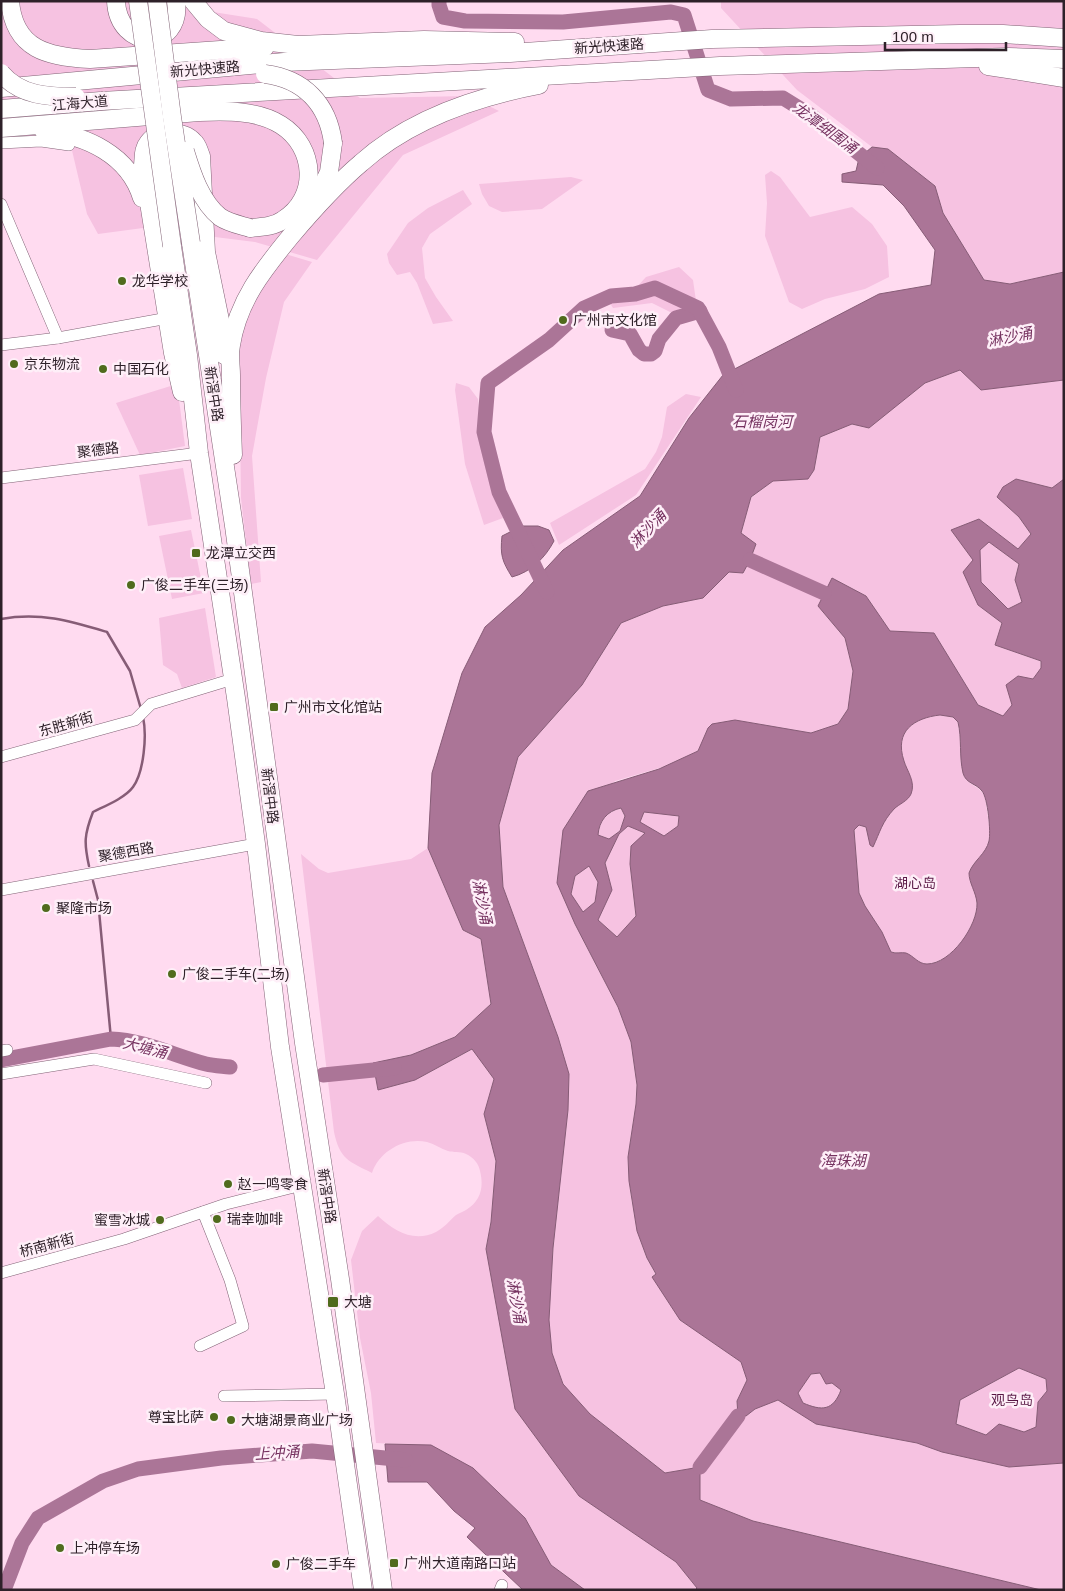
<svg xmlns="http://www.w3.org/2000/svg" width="1065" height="1591" font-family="Helvetica,'Noto Sans SC',sans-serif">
<rect width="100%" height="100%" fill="#ffdbf0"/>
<g fill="#f6c2e1">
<path d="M1 1H204L213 12 257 19 360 98 469 96 499 111 403 155 317 260 255 242 143 228 98 234 87 214 70 142H1Z"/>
<path d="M721 1H1064V272L1010 284 984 280 943 213 935 186 888 149 872 147 797 90 721 8Z"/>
<path d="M771 171 780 177 810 217 852 207 872 224 887 246 889 277 865 289 825 299 802 309 789 302 765 236 767 203 765 175Z"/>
<path d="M571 177 583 180 542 209 502 212 489 206 482 194 479 184Z"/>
<path d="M463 190 472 204 430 234 422 248 425 278 436 297 453 321 433 324 417 283 410 272 397 275 389 263 387 254 408 223 428 208Z"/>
<path d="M282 253 312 262 284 302 266 378 252 456 261 582 251 584 241 498 239 351 243 312Z"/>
<path d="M679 267 693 280 696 301 672 313 652 303 613 308 603 292 636 288 646 277Z"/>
<path d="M960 370 981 390 1064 380V479L1052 488 1016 479 997 496 1019 517 1031 534 1018 549 980 520 973 560 978 605 1002 623 995 645 1040 661 1041 668 1033 680 1018 676 1012 705 1003 717 978 705 934 633 890 631 866 596 818 606 845 638 853 671 848 709 838 724 811 733 735 720 698 751 673 764 615 781 563 830 575 924 618 1007 631 1042 637 1085 636 1104 628 1157 629 1181 632 1203 647 1258 656 1275 653 1277 680 1320 741 1362 747 1380 737 1401 746 1416 755 1409 778 1400 816 1424 917 1443 942 1452 1009 1467 1064 1463V1590H1041L753 1521 700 1500V1467L665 1473 590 1414 563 1384 552 1353 549 1320 553 1248 569 1074 558 1037 503 887 499 825 518 757 582 685 621 623 663 606 703 598 729 572 751 498 773 481 808 479 814 470 820 437 852 424 869 428 925 383Z"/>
<path d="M456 383 469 387 478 399 484 450 503 518 484 525 465 464 455 390Z"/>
<path d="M177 384 185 446 140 455 116 403Z"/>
<path d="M686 394 701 397 636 495 559 545 550 523 645 469 656 452 662 437 667 407Z"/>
<path d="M183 468 192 519 148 526 139 475Z"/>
<path d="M191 530 204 593 172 599 159 536Z"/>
<path d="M989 542 1019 564 1015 580 1023 603 1008 609 981 582 980 550Z"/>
<path d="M205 608 216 677 182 688 177 674 163 665 159 618Z"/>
<path d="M940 715 953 717 958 722 964 775 970 783 979 789 985 796 990 832V838L986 850 969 877C974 888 978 898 977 910 974 930 949 964 927 964 919 964 916 959 910 955 904 952 898 954 891 952L882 932 865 906 859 893 854 830 859 825 866 827 873 847 880 827 912 783C910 775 907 769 904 761 893 730 914 719 940 715Z"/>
<path d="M621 808 625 816 620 831 609 839 598 835C599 821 607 812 621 808Z"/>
<path d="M645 811 680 816 678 826 664 836 639 822Z"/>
<path d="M628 826 645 833 630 864 636 916 617 937 598 920 612 890 605 863 619 834Z"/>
<path d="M428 848 463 930 481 939 491 1004 455 1037 411 1055 374 1063 378 1090 415 1080 473 1049 494 1079 484 1114 496 1161 491 1222 486 1249 579 1496 676 1562 697 1588 695 1590H585L551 1565 525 1518 508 1504 394 1444 376 1443 371 1393 360 1338 351 1260 362 1231 378 1216C394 1231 414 1243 436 1232 445 1227 449 1221 456 1215 459 1213 463 1212 466 1210 481 1201 484 1187 480 1171 479 1164 473 1157 466 1154 460 1151 453 1153 448 1151 441 1149 435 1144 427 1142 405 1137 379 1151 372 1173 349 1161 340 1160 334 1132L301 854 319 869 328 873 411 859Z"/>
<path d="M589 866 598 882 595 902 583 912 571 894 575 876Z"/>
<path d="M1019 1368 1046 1379 1047 1391 1038 1402 1036 1427 1024 1433 999 1424 987 1435 956 1424 960 1400Z"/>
<path d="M820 1373 841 1390C833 1411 822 1411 803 1403L798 1393 811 1374Z"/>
</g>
<g fill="#ab7597" stroke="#865c76" fill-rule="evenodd">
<path d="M872 147 888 149 935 186 943 213 984 280 1010 284 1064 272V380L981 390 960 370 925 383 869 428 852 424 820 437 814 470 808 479 773 481 751 497 741 533 756 544 750 560 743 573 729 572 703 598 663 606 621 623 582 685 518 757 499 825 503 887 558 1037 569 1074 568 1110 553 1248 549 1320 552 1353 563 1384 590 1414 665 1473 700 1467V1500L753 1521 1041 1590H695L697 1588 676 1562 579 1496 515 1409 486 1249 491 1222 496 1161 484 1114 494 1079 472 1049 415 1080 378 1090 373 1063 411 1055 455 1037 491 1004 481 939 463 930 428 848 432 773 462 673 485 627 521 595 563 550 640 496 689 418 723 375 879 294 931 285 935 250 904 206 883 185 842 182V174L856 171 859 158Z"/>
<path d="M1016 479 1052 488 1064 479V1463L1009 1467 942 1452 917 1443 816 1424 778 1400 755 1409 746 1416H738L737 1401 747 1380 741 1362 680 1320 652 1277 656 1274 647 1258 637 1231 629 1181 628 1157 636 1104 637 1085 631 1042 618 1007 575 924 557 883 563 830 588 791 659 769 698 751 708 728 712 724 735 720 811 733 838 724 848 709 853 671 845 638 818 606 832 578 866 596 890 631 934 633 978 705 1003 716 1012 705 1006 685 1018 676 1033 679 1041 668V661L995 645 1002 623 978 605 963 572 973 560 951 530 979 519 1018 549 1031 534 1019 517 997 497 1003 487ZM989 542 1019 564 1015 580 1022 602 1008 609 981 582 980 550ZM940 715 953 717 958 722C962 739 959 756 963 773 966 784 976 783 982 791 988 798 991 832 989 841 986 854 973 861 969 873 969 883 976 892 977 903 978 925 951 964 927 964 918 964 914 956 906 953 902 952 896 954 891 952L882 932 865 906 859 893 854 830 859 825 866 827 870 845 873 847C880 832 882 822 894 809 899 804 908 801 911 794 916 782 907 771 904 761 894 731 914 718 940 715ZM621 808 625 816 620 831 609 839 598 835C599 821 607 811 621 808ZM644 812 679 816 678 826 664 836 640 822ZM628 826 645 833 631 846 630 864 636 916 617 937 598 920 612 890 605 863 619 834ZM589 866 598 882 595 902 583 912 571 894 575 876ZM1019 1368 1046 1379 1047 1391 1038 1402 1036 1427 1024 1432 999 1424 986 1435 956 1424 960 1400ZM820 1373 826 1384 832 1383 841 1390C833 1411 822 1411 803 1403L798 1393 811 1374Z"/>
<path d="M522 526H538L549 530 554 541C545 558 531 572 512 577 502 561 500 555 502 536Z"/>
<path d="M385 1444 431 1445 473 1468 525 1518 551 1565 585 1590H523L467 1537 475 1528 454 1511 427 1482H388Z"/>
</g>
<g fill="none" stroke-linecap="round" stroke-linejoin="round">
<g stroke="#865c76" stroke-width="2.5">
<path d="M1 619C41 612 70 621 107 632L130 671 141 709"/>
<path d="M89 866C84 843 84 835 93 812 105 806 125 798 133 787 144 772 147 735 143 717"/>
<path d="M93 881 98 900 111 1039"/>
</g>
<g stroke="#ab7597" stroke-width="15">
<path d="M439 1V5L443 17 465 21 563 22 671 12 684 15 708 90 731 99 783 98 812 116 877 168"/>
<path d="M612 330 630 334 639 350 644 354H651L655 351 659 339 676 318 700 311"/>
<path d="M750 560 824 593"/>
<path d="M547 592 499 492 484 432 488 383 549 340 584 308 611 296 635 294 655 288 698 308 719 347 736 390"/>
<path d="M1 1060 111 1039C144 1040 175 1056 206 1064 214 1066 222 1066 230 1067"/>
<path d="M323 1075 394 1068"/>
<path d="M700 1467 738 1416"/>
<path d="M4 1590 22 1543 38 1518 103 1481 138 1469 221 1458 312 1451 406 1460"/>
</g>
<g stroke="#826376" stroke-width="12">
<g id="minor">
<path d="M1 143 41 141 69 145"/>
<path d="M1 204 58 338"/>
<path d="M1 345 58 338 168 318"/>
<path d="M1 478 199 453"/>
<path d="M1 757 135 720 151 704 233 679"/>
<path d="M1 890 256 844"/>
<path d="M1 1051 7 1050"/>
<path d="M1 1074 94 1059 206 1083"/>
<path d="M1 1273 124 1239 226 1204 302 1185"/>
<path d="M200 1346 243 1326 230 1280 203 1212"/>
<path d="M224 1396 335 1394"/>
<path d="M500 1590 502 1585"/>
</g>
</g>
<g stroke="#826376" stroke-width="19">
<g id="highway">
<path d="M10 1C14 50 49 57 90 59L265 47"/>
<path d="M116 1C118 51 182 52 176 1"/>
<path d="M193 1 208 19 224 31 261 41 298 45 424 40 515 42"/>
<path d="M988 66 1064 78"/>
<path d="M1 88 284 62 510 53 712 39 960 34H1003L1064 38"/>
<path d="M1 109 101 101 720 66 1008 57 1064 59"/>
<path d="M1 128 199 112C226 111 258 110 281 125 316 147 319 198 283 220 273 227 261 227 250 228"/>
<path d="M44 131C86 135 129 155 142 198"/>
<path d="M315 202 329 172 333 143"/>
<path d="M191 243 234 526 304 1043 340 1279 383 1590"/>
<path d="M172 246 188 355 199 453 236 698 256 844 280 1047 335 1394 363 1590"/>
<path d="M182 392 173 353 143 165C144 157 143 149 148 143 158 129 184 130 194 142 198 145 199 152 201 156L206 252 220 320 224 355"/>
<path d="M233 455C232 428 231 402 231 375 231 366 229 355 231 345 238 301 263 270 290 237 312 211 335 185 361 163 409 120 476 97 539 85"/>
</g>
</g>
<use href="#minor" stroke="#fff" stroke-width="11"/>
<use href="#highway" stroke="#fff" stroke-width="18"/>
<g stroke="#826376" stroke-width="19" stroke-linecap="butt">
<g id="highway-bridge">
<path d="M138 1 172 246"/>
<path d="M157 1 172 117 191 243"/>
<path d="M1 73C20 96 49 97 76 97"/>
<path d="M265 74C304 79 328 104 333 143"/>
<path d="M185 151C192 174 201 202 220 217 229 223 240 225 250 228"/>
</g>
</g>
<use href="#highway-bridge" stroke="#fff" stroke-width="18"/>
</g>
<g fill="#506b1d" stroke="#feeff8" stroke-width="2">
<circle cx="122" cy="281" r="5"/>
<circle cx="563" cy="320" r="5"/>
<circle cx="14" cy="364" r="5"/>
<circle cx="103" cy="369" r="5"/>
<rect x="191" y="548" width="10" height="10" rx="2.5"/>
<circle cx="131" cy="585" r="5"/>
<rect x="269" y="702" width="10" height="10" rx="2.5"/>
<circle cx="46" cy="908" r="5"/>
<circle cx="172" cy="974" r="5"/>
<circle cx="228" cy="1184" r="5"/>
<circle cx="217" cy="1219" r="5"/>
<circle cx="160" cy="1220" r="5"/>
<rect x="327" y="1296" width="12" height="12" rx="2.5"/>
<circle cx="214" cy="1417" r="5"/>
<circle cx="231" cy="1420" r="5"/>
<circle cx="60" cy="1548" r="5"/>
<rect x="389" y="1558" width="10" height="10" rx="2.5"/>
<circle cx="276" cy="1564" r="5"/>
</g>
<g text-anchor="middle" stroke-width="5" stroke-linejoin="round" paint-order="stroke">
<g font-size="14" fill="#2e2129" stroke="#feeff8">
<text transform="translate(609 46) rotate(-4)" y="5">新光快速路</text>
<text transform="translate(205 69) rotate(-5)" y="5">新光快速路</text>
<text transform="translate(80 103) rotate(-5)" y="5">江海大道</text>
<text transform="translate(214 394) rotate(81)" y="5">新滘中路</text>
<text transform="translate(98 450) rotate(-7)" y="5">聚德路</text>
<text transform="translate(66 724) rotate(-16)" y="5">东胜新街</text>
<text transform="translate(270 796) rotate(83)" y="5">新滘中路</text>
<text transform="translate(126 852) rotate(-10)" y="5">聚德西路</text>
<text transform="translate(327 1196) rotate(81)" y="5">新滘中路</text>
<text transform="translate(47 1245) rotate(-15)" y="5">桥南新街</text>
</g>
<g font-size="14" fill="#2e2129" stroke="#feeff8" text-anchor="start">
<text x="132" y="286">龙华学校</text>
<text x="573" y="325">广州市文化馆</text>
<text x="24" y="369">京东物流</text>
<text x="113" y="374">中国石化</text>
<text x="206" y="558">龙潭立交西</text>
<text x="141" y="590">广俊二手车(三场)</text>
<text x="284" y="712">广州市文化馆站</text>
<text x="56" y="913">聚隆市场</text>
<text x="182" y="979">广俊二手车(二场)</text>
<text x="238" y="1189">赵一鸣零食</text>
<text x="227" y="1224">瑞幸咖啡</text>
<text x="150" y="1225" text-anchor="end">蜜雪冰城</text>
<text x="344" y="1307">大塘</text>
<text x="204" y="1422" text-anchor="end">尊宝比萨</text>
<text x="241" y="1425">大塘湖景商业广场</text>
<text x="70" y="1553">上冲停车场</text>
<text x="404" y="1568">广州大道南路口站</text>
<text x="286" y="1569">广俊二手车</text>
</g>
<g font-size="14" fill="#581644" stroke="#feeff8">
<text x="915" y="888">湖心岛</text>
<text x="1012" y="1405">观鸟岛</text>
</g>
<g font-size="15" font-style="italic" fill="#763260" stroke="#feeff8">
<text transform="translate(825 128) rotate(36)" y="5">龙潭细围涌</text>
<text transform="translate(1010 337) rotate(-11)" y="5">淋沙涌</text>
<text x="762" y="427">石榴岗河</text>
<text transform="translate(648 529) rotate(-47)" y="5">淋沙涌</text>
<text transform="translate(482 902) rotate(79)" y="5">淋沙涌</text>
<text transform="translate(145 1048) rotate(14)" y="5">大塘涌</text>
<text x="843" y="1166">海珠湖</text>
<text transform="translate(516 1301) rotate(80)" y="5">淋沙涌</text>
<text transform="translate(277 1453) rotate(-4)" y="5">上冲涌</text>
</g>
</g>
<rect width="1065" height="1591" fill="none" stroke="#2e2129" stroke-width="5"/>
<path d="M885 42v8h121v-8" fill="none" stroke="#2e2129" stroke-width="2.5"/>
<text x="892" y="42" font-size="15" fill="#2e2129" stroke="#feeff8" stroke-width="4" paint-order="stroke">100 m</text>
</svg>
